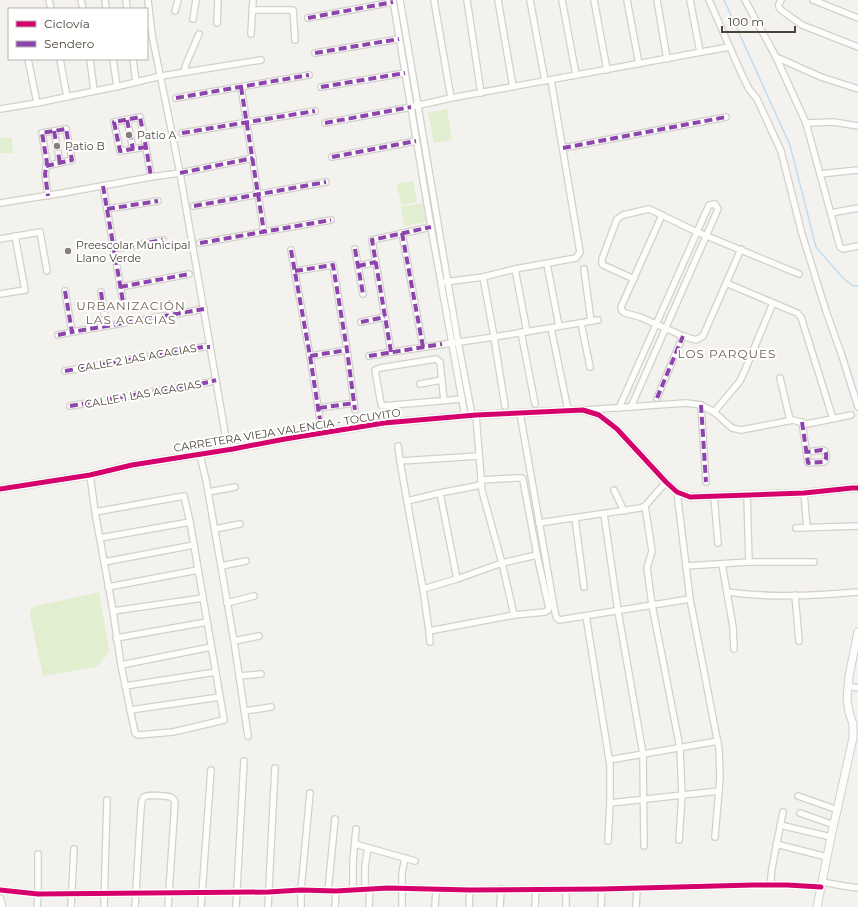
<svg xmlns="http://www.w3.org/2000/svg" width="858" height="907" font-family="Montserrat,sans-serif">
<rect width="100%" height="100%" fill="#f4f2ee"/>
<g fill="#e1eecf">
<path d="M447 109 452 140 434 143 428 113Z"/>
<path d="M0 138H12L13 153H0Z"/>
<path d="M413 181 417 202 401 205 397 184Z"/>
<path d="M422 203 426 222 404 226 401 207Z"/>
<path d="M99 592 109 650C106 657 101 663 95 667L43 676 30 615C30 609 31 608 36 606Z"/>
</g>
<g fill="none" stroke-linecap="round" stroke-linejoin="round">
<path stroke="#c0ddf1" stroke-width="1.5" d="M724 0 790 145 816 247 835 269 844 279 853 286H858"/>
<g stroke="#d2d0cb" stroke-width="8">
<g id="minor">
<path d="M49 0 51 9"/>
<path d="M81 0 83 9"/>
<path d="M105 0 106 9"/>
<path d="M126 0 127 9"/>
<path d="M148 0 152 35 180 173 253 158"/>
<path d="M393 0 431 227 465 416"/>
<path d="M400 0 458 342 472 415"/>
<path d="M434 0 451 98"/>
<path d="M467 0 481 93"/>
<path d="M498 0 513 87"/>
<path d="M530 0 545 81"/>
<path d="M562 0 576 75"/>
<path d="M594 0 607 70"/>
<path d="M627 0 639 64"/>
<path d="M657 0 667 59"/>
<path d="M690 0 700 52"/>
<path d="M709 0 742 75 749 89 757 99 781 151 802 234 826 311 842 356 858 407"/>
<path d="M745 0 776 57 806 123 840 247 843 249 858 246"/>
<path d="M781 0C779 4 777 6 781 10L802 25 858 47"/>
<path d="M813 0 858 18"/>
<path d="M252 10H293L295 40"/>
<path d="M175 11 178 0"/>
<path d="M308 18 393 2"/>
<path d="M193 19 196 0"/>
<path d="M217 23 218 0"/>
<path d="M251 34 253 0"/>
<path d="M315 53 399 39"/>
<path d="M776 57 821 77 858 89"/>
<path d="M28 59 37 103"/>
<path d="M60 59 67 97"/>
<path d="M90 59 94 91"/>
<path d="M113 59 117 87"/>
<path d="M133 59 136 82"/>
<path d="M184 72 186 64 199 34"/>
<path d="M241 87 264 232"/>
<path d="M321 87 405 73"/>
<path d="M176 98 309 75"/>
<path d="M0 109 37 103 124 85 161 76 261 60"/>
<path d="M127 120 133 149"/>
<path d="M325 123 406 108 451 98 729 47"/>
<path d="M806 123 834 122 858 126"/>
<path d="M54 131 60 163"/>
<path d="M182 133 315 111"/>
<path d="M146 147 120 151 114 122 140 117C144 137 148 157 151 177"/>
<path d="M563 148 726 117"/>
<path d="M332 157 416 141"/>
<path d="M46 166 72 160 66 129 42 133 47 163 45 174 48 196"/>
<path d="M820 174 858 170"/>
<path d="M103 186 123 302"/>
<path d="M0 203 63 193 151 177 180 173C196 265 212 358 228 450"/>
<path d="M194 206 326 182"/>
<path d="M107 209 158 201"/>
<path d="M831 213 858 208"/>
<path d="M662 215 621 307 622 311 625 313 640 317 683 336 696 340 703 336 741 249"/>
<path d="M402 233 423 347"/>
<path d="M0 239 40 232 47 271"/>
<path d="M200 243 331 220"/>
<path d="M114 249 163 240"/>
<path d="M355 249 363 294"/>
<path d="M291 250 310 356 322 433"/>
<path d="M547 264 559 326"/>
<path d="M358 266 376 262"/>
<path d="M515 269 527 332"/>
<path d="M584 269 591 321"/>
<path d="M295 271 333 265 347 350 355 410"/>
<path d="M483 277 493 331 505 406"/>
<path d="M634 279 603 265 602 263V259L617 219 623 215 649 209 697 232 799 274"/>
<path d="M445 282 483 277 515 269 576 258 580 252 551 80"/>
<path d="M726 283 797 313 801 317 833 419"/>
<path d="M120 287 189 274"/>
<path d="M65 291 72 332 204 309"/>
<path d="M101 292 106 326"/>
<path d="M0 294 25 290 15 236"/>
<path d="M361 322 385 317"/>
<path d="M581 323 590 367"/>
<path d="M551 328 568 410"/>
<path d="M521 332 535 404"/>
<path d="M58 335 72 332"/>
<path d="M391 352 372 240 431 227"/>
<path d="M310 356 347 350"/>
<path d="M369 356 391 352 494 337 598 320"/>
<path d="M65 371 203 347H210"/>
<path d="M780 378 790 420"/>
<path d="M420 384 442 380"/>
<path d="M657 398 683 336"/>
<path d="M444 401 440 362 436 359 380 368 375 370 381 404 382 406 462 399"/>
<path d="M701 405 706 482"/>
<path d="M70 406 210 382 216 380"/>
<path d="M319 408 354 403"/>
<path d="M619 408 709 205 715 204 718 209 631 407"/>
<path d="M585 410 686 403 701 405 714 412 732 428 741 430 793 420 807 424 851 415"/>
<path d="M714 412 740 381 745 370 773 303"/>
<path d="M520 413 554 607 556 617 559 620 690 599"/>
<path d="M476 415 482 491 502 563 514 615"/>
<path d="M802 422 808 463 824 462C827 458 827 456 825 451L822 450 807 452"/>
<path d="M398 446 400 461 407 501"/>
<path d="M200 455 206 480 234 641 248 736"/>
<path d="M400 461 479 456"/>
<path d="M90 475 95 512 113 611 121 665 135 733 138 735 173 732 224 720 190 522 184 496 95 512"/>
<path d="M481 480 516 478H522L523 480 537 555 549 608 548 610 545 612 514 615 429 631 423 589 407 501 440 493 481 485"/>
<path d="M614 490 624 511"/>
<path d="M208 492 235 487"/>
<path d="M677 492 690 599 719 749 720 777 715 837"/>
<path d="M440 493 457 579"/>
<path d="M804 493 807 528"/>
<path d="M747 495 749 562"/>
<path d="M714 496 718 543"/>
<path d="M645 506 652 551 647 568 652 605 680 748 682 795 679 840"/>
<path d="M604 514 618 611 643 754 644 846"/>
<path d="M575 518 584 587"/>
<path d="M539 523 640 508 645 506 666 482"/>
<path d="M796 528 858 526"/>
<path d="M215 529 240 524"/>
<path d="M100 538 190 522"/>
<path d="M104 562 194 545"/>
<path d="M722 564 733 627 734 649"/>
<path d="M221 566 246 561"/>
<path d="M686 566 749 562H814"/>
<path d="M108 587 198 570"/>
<path d="M423 589 457 579 502 563 537 555"/>
<path d="M727 592C770 598 815 596 858 592"/>
<path d="M795 595 799 641"/>
<path d="M227 603 254 596"/>
<path d="M113 611 203 598"/>
<path d="M586 616 610 765V803L608 841"/>
<path d="M429 631 430 642"/>
<path d="M116 638 207 622"/>
<path d="M234 641 259 636"/>
<path d="M121 665 211 647"/>
<path d="M239 676 261 674"/>
<path d="M125 686 216 672"/>
<path d="M848 686 858 688"/>
<path d="M130 710 220 697"/>
<path d="M245 711 271 707"/>
<path d="M609 760 718 741"/>
<path d="M798 796 838 810"/>
<path d="M610 803 719 791"/>
<path d="M800 813 834 825"/>
<path d="M780 825 831 837"/>
<path d="M355 844 415 861"/>
<path d="M776 844 827 857"/>
<path d="M822 882 844 886 858 888"/>
<path d="M771 885V877L772 868 783 812"/>
<path d="M365 889V866L368 848"/>
<path d="M0 890 38 894 269 892 301 890 336 891 388 888 470 890 602 889 753 885H787L821 887"/>
<path d="M353 890V861L356 829"/>
<path d="M328 891 335 819"/>
<path d="M37 907 38 894V854"/>
<path d="M71 907 74 849"/>
<path d="M104 907 107 800"/>
<path d="M135 907 141 807C142 804 141 800 144 797 148 794 165 796 171 797L175 801 168 907"/>
<path d="M201 907 211 770"/>
<path d="M236 907 244 761"/>
<path d="M268 907 275 768"/>
<path d="M301 907V890L310 793"/>
<path d="M335 907 336 891"/>
<path d="M369 907 370 889"/>
<path d="M402 907V873L405 858"/>
<path d="M435 907 436 889"/>
<path d="M469 907 470 890"/>
<path d="M500 907 501 889"/>
<path d="M535 907 536 889"/>
<path d="M566 907V889"/>
<path d="M601 907 602 889"/>
<path d="M636 907 637 888"/>
</g>
</g>
<g stroke="#d2d0cb" stroke-width="9">
<g id="tertiary">
<path d="M0 489 90 475 132 465 233 449 285 439 384 423 476 415 583 410 599 415 617 429 666 482 677 492 690 497 804 493 852 488H858"/>
<path d="M0 899 2 907"/>
<path d="M817 907 831 837 853 738V724L849 712 847 699 849 676 858 632"/>
</g>
</g>
<use href="#minor" stroke="#fdfdfc" stroke-width="5.5"/>
<use href="#tertiary" stroke="#fdfdfc" stroke-width="7"/>
<g stroke="#8e44ad" stroke-width="4" stroke-dasharray="8 4" stroke-linecap="butt">
<path d="M308 18 393 2"/>
<path d="M315 53 399 39"/>
<path d="M241 87 264 232"/>
<path d="M321 87 405 73"/>
<path d="M176 98 309 75"/>
<path d="M127 120 133 149"/>
<path d="M325 123 411 107"/>
<path d="M54 131 60 163"/>
<path d="M182 133 315 111"/>
<path d="M146 147 120 151 114 122 140 117C144 137 148 157 151 177"/>
<path d="M563 148 726 117"/>
<path d="M332 157 416 141"/>
<path d="M46 166 72 160 66 129 42 133 47 163 45 174 48 196"/>
<path d="M180 173 253 158"/>
<path d="M103 186 123 302"/>
<path d="M194 206 326 182"/>
<path d="M107 209 158 201"/>
<path d="M402 233 423 347"/>
<path d="M200 243 331 220"/>
<path d="M114 249 163 240"/>
<path d="M355 249 363 294"/>
<path d="M291 250 310 356 322 433"/>
<path d="M358 266 376 262"/>
<path d="M295 271 333 265 347 350 355 410"/>
<path d="M120 287 189 274"/>
<path d="M65 291 72 332 204 309"/>
<path d="M101 292 106 326"/>
<path d="M361 322 385 317"/>
<path d="M58 335 72 332"/>
<path d="M391 352 372 240 431 227"/>
<path d="M310 356 347 350"/>
<path d="M369 356 442 344"/>
<path d="M65 371 203 347H210"/>
<path d="M657 398 683 336"/>
<path d="M701 405 706 482"/>
<path d="M70 406 210 382 216 380"/>
<path d="M319 408 354 403"/>
<path d="M802 422 808 463 824 462C827 458 827 456 825 451L822 450 807 452"/>
</g>
<g stroke="#fff" stroke-width="8">
<g id="cycleway">
<path d="M0 489 90 475 132 465 233 449 285 439 384 423 476 415 583 410 599 415 617 429 666 482 677 492 690 497 804 493 852 488H858"/>
<path d="M0 890 38 894 269 892 301 890 336 891 388 888 470 890 602 889 753 885H787L821 887"/>
</g>
</g>
<use href="#cycleway" stroke="#d6006c" stroke-width="5"/>
</g>
<g fill="#868178" stroke="#fff" stroke-width="1.5">
<circle cx="129" cy="135" r="4"/>
<circle cx="57" cy="146" r="4"/>
<circle cx="68" cy="251" r="4"/>
</g>
<g text-anchor="middle" stroke-width="4" stroke-linejoin="round" paint-order="stroke">
<g font-size="11" fill="#4b4439" stroke="#fff" text-anchor="start">
<text x="137" y="139">Patio A</text>
<text x="65" y="150">Patio B</text>
<text x="76" y="249">Preescolar Municipal<tspan x="76" dy="13">Llano Verde</tspan></text>
</g>
<g font-size="11" fill="#4b4439" stroke="#fff">
<text transform="translate(137 358) rotate(-10)" y="4">CALLE 2 LAS ACACIAS</text>
<text transform="translate(143 394) rotate(-10)" y="4">CALLE 1 LAS ACACIAS</text>
<text transform="translate(287 430) rotate(-9)" y="4">CARRETERA VIEJA VALENCIA - TOCUYITO</text>
</g>
<g font-size="12" letter-spacing="1" fill="#6e6250" stroke="#fff">
<text x="131" y="310">URBANIZACIÓN<tspan x="131" dy="14">LAS ACACIAS</tspan></text>
<text x="727" y="358">LOS PARQUES</text>
</g>
</g>
<rect x="8" y="8" width="140" height="52" fill="#ffffff" stroke="#b7b4b0"/>
<rect x="16" y="21" width="20" height="6" fill="#d6006c" stroke="#b7b4b0"/>
<text x="44" y="28" font-size="12" fill="#4b4439">Ciclovía</text>
<rect x="16" y="41" width="20" height="6" fill="#8e44ad" stroke="#b7b4b0"/>
<text x="44" y="48" font-size="12" fill="#4b4439">Sendero</text>
<path d="M722 26v6h73v-6" fill="none" stroke="#4b4439" stroke-width="2"/>
<text x="728" y="26" font-size="12" fill="#4b4439" stroke="#ffffff" stroke-width="3" paint-order="stroke">100 m</text>
</svg>
